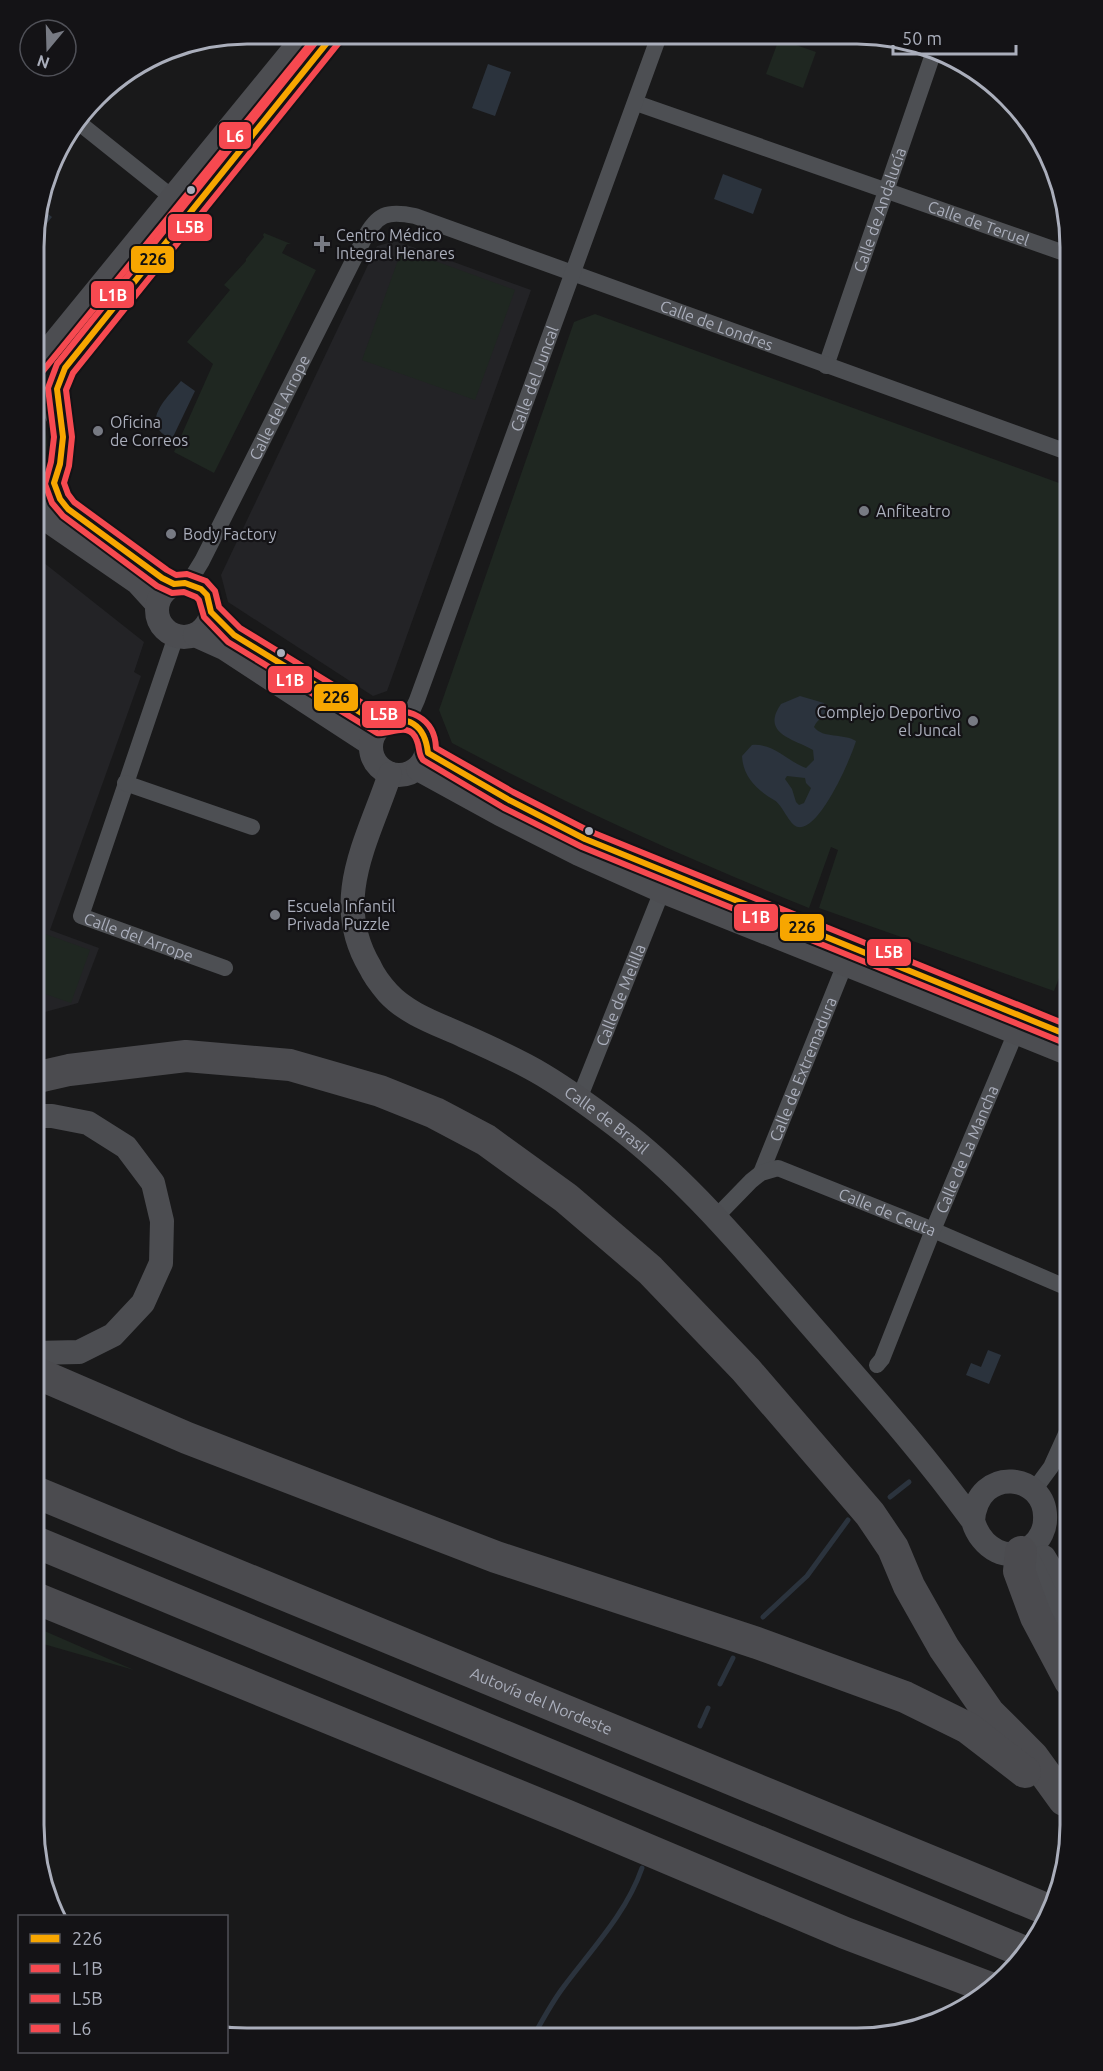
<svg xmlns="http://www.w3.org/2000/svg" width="1103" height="2071" font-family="Ubuntu,sans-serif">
<rect width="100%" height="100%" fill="#19191a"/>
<g fill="#232326">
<path d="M396 241 531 290 387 691 373 696 228 602 221 575 377 246Z"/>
<path d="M34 555 144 642 134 672 141 676 50 930 99 948 78 1003 34 1015Z"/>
<path d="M1070 981V1013L1060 1010Z"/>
</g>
<g fill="#1f2721">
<path d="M779 39 816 52 803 88 766 74Z"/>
<path d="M264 233 291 244H287L282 253 316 270 214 473 174 452 213 364 187 342 230 290 224 285 246 261V259L264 237 263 235Z"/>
<path d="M402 249 515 290 475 400 362 360Z"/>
<path d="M595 314 1070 487V949L1054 991 819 908 838 850 831 847 809 908C686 858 568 805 452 743L439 710 574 322Z"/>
<path d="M35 410C52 431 50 460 34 482Z"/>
<path d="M34 930 90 950 71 1003 34 990Z"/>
<path d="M33 1626 134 1670 33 1641Z"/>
</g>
<g fill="#2b333d" fill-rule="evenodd">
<path d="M488 64 511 72 495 116 472 108Z"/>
<path d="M723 174 762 189 753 214 714 199Z"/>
<path d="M39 207 52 217 40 232 35 227Z"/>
<path d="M181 381 195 391 172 439C138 424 166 399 181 381Z"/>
<path d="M800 696 824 703C830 715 818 717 814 727 823 739 844 733 856 741 851 758 820 831 798 827 789 825 783 805 774 800 757 790 743 777 742 756L752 745C774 743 787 761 806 768L814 760 813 750C795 739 760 734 781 704ZM787 776 805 778 806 783 811 788 804 803 799 805 796 802 792 789 785 779Z"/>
<path d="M988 1350 1001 1355 989 1384 966 1375 971 1363 981 1367Z"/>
</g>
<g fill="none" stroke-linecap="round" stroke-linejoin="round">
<g stroke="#2b333d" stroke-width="5">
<path d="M890 1497 909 1482"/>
<path d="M763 1617 807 1576 848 1520"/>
<path d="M720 1684 733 1658"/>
<path d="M700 1726 708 1708"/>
<path d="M533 2037C542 2021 551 2004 562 1989 591 1950 626 1914 642 1868"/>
</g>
<g stroke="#4d4f53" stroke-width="16">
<path id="s1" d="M636 103 1070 255"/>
<path d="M78 122 173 198"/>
<path id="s2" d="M826 366 933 54"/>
<path id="s3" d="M185 583 194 574 202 561 364 239C377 214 387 210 415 216L1070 453"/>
<path id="s4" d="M176 636 81 916 225 968"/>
<path id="s5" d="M408 720 417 700 659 36"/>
<path d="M125 783 252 827"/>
<path id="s6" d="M579 1099 662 891"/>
<path id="s7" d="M761 1173 845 964"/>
<path id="s8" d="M715 1218 751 1181 761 1173 778 1168 933 1230 1070 1289"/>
<path id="s9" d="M877 1365 882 1359 933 1230 1016 1032"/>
<path d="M1034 1490 1051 1467 1070 1425"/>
</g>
<g stroke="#4c4d51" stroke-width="24">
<path d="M35 366 307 33"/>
<path d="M35 394C75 412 65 466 46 496"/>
<path d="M60 419 57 389 65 368 334 34"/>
<path d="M54 483 60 499 68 509 147 568 174 584"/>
<path d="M34 511 137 582 157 604"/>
<circle cx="184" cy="610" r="27"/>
<path d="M211 612 234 635 381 725"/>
<path d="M195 635 224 648 371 744"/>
<circle cx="399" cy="747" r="28"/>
<path d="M428 753 524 808"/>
<path d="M418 769 500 814 579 854 662 891 1070 1054"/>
<path id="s10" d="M390 774C368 840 330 900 370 967 374 976 381 985 388 993 407 1014 438 1024 464 1036 491 1048 518 1060 543 1075 573 1093 601 1114 628 1135 693 1187 747 1252 801 1314 860 1382 921 1449 973 1521 981 1548 1009 1566 1033 1545 1040 1539 1045 1529 1045 1520 1048 1473 977 1464 973 1521"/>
<path d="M585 839 1070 1036"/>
<path d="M34 1353 79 1352 113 1335 143 1303 161 1263 162 1221 153 1183 126 1147 88 1123 52 1116H34"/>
<path d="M1044 1557 1070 1601"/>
<path d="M1029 1561 1045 1594 1070 1633"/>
</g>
<g stroke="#4b4b4f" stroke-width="32">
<path d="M34 1078 69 1070 186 1056 290 1065 380 1091 435 1113 486 1140 566 1198 650 1270 746 1370 870 1514 893 1548 909 1586 944 1648 989 1713 1033 1757 1064 1800"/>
<path d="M34 1372 187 1438 496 1557 757 1643 905 1697 968 1728 1025 1772"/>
<path id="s11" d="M33 1491 1051 1911"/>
<path d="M33 1541 1027 1953"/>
<path d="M1021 1552 1019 1571 1036 1617 1070 1681"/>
<path d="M33 1597 568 1816 845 1933 990 1988"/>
</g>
<g stroke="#141316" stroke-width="10">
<path id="bus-1" d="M334 34 65 368 57 389 63 437 60 464 54 483 60 499 68 509 162 578 174 584 185 583 201 589 207 595 211 612 234 635 381 725C408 713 425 725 428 753L509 800 585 839 1070 1036"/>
</g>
<g stroke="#141316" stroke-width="10">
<path id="bus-2" d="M323 33 57 364 48 388 54 437 51 462 45 484 52 503 63 516 157 586 172 593 184 592 196 597 199 600 204 617 228 642 377 733C390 735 410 720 417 741 420 748 418 754 423 760L504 808 582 847 1067 1044"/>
</g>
<g stroke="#141316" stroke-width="10">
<path id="bus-3" d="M341 40 73 373 66 390 72 437 69 466 64 483 68 494 74 502 167 570 176 575 187 574 206 581 215 591 219 607 240 628 382 715C408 705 435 718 436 748L513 792 589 831 1070 1026"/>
</g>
<g stroke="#141316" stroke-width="10">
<path id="bus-4" d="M42 372 314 39"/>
</g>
<use href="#bus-1" stroke="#f7a600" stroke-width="6"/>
<use href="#bus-2" stroke="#f64950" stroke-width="6"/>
<use href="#bus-3" stroke="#f64950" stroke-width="6"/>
<use href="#bus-4" stroke="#f64950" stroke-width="6"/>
</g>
<g fill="#aaaebb" stroke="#141316" stroke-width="2">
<circle cx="191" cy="190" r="5"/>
<circle cx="281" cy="653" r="5"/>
<circle cx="589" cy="831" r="5"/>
</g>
<g fill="#777a83" stroke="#141316" stroke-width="2">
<path d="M319 235h6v6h6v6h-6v6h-6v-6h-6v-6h6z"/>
<circle cx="98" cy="431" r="6"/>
<circle cx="864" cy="511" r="6"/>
<circle cx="171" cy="534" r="6"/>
<circle cx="973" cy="721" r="6"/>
<circle cx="275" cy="915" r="6"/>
</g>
<g text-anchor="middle" stroke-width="4.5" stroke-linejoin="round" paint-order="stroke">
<g font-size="16" fill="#aaaebb" stroke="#141316">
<text dy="6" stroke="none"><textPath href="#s2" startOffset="165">Calle de Andalucía</textPath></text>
<text dy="6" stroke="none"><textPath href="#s1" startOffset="363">Calle de Teruel</textPath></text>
<text dy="6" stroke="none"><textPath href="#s3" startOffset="772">Calle de Londres</textPath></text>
<text dy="6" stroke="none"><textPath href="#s5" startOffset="364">Calle del Juncal</textPath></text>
<text dy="6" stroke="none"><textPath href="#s3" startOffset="200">Calle del Arrope</textPath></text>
<text dy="6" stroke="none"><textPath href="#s4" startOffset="357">Calle del Arrope</textPath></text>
<text dy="6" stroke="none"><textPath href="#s6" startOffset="112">Calle de Melilla</textPath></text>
<text dy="6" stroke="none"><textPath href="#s7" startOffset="112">Calle de Extremadura</textPath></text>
<text dy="6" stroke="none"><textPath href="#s10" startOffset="488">Calle de Brasil</textPath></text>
<text dy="6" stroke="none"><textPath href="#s9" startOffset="234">Calle de La Mancha</textPath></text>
<text dy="6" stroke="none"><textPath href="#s8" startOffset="200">Calle de Ceuta</textPath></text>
<text dy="6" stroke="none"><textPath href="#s11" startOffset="550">Autovía del Nordeste</textPath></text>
</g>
<g font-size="16" fill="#aaaebb" stroke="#141316" text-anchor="start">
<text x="336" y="241">Centro Médico<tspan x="336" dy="18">Integral Henares</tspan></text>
<text x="110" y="428">Oficina<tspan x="110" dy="18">de Correos</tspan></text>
<text x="876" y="517">Anfiteatro</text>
<text x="183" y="540">Body Factory</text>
<text x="961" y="718" text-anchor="end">Complejo Deportivo<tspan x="961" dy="18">el Juncal</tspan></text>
<text x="287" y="912">Escuela Infantil<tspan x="287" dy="18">Privada Puzzle</tspan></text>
</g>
</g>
<path d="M0 0H1103V2071H0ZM247 44H857A203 203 0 0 1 1060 247V1825A203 203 0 0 1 857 2028H247A203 203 0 0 1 44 1825V247A203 203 0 0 1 247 44Z" fill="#141316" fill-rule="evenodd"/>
<path fill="none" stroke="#aaaebb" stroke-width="3" d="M247 44H857A203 203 0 0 1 1060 247V1825A203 203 0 0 1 857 2028H247A203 203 0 0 1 44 1825V247A203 203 0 0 1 247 44Z"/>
<g stroke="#141316" stroke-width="2">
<rect x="218" y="121" width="34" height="29" rx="6" fill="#f64950"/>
<rect x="167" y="213" width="46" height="29" rx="6" fill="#f64950"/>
<rect x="130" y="245" width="45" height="29" rx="6" fill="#f7a600"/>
<rect x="90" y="280" width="45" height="29" rx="6" fill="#f64950"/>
<rect x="267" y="665" width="46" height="29" rx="6" fill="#f64950"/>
<rect x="313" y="683" width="46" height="29" rx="6" fill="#f7a600"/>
<rect x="361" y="700" width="46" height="29" rx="6" fill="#f64950"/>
<rect x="733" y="903" width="46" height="29" rx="6" fill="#f64950"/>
<rect x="779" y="913" width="46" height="29" rx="6" fill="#f7a600"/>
<rect x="866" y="938" width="46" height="29" rx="6" fill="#f64950"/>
</g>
<g font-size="16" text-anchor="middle" font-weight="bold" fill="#fff">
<text x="235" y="142">L6</text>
<text x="190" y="233">L5B</text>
<text x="113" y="301">L1B</text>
<text x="290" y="686">L1B</text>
<text x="384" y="720">L5B</text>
<text x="756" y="923">L1B</text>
<text x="889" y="958">L5B</text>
</g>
<g font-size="16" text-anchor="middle" font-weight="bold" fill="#111">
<text x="153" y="265">226</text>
<text x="336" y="703">226</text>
<text x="802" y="933">226</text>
</g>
<rect x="18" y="1915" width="210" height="138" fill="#141316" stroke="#505158" stroke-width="1.5"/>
<rect x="30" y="1934" width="30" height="9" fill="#f7a600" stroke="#505158" stroke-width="1.5"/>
<text x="72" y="1945" font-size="18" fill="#aaaebb">226</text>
<rect x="30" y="1964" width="30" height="9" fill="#f64950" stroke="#505158" stroke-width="1.5"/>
<text x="72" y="1975" font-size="18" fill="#aaaebb">L1B</text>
<rect x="30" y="1994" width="30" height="9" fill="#f64950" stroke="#505158" stroke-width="1.5"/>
<text x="72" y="2005" font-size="18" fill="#aaaebb">L5B</text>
<rect x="30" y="2024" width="30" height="9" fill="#f64950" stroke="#505158" stroke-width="1.5"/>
<text x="72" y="2035" font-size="18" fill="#aaaebb">L6</text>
<g transform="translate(48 48) rotate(199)"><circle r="28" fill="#141316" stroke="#505158" stroke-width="1.5"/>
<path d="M0-4.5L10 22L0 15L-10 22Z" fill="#777a83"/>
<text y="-9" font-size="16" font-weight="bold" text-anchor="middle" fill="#aaaebb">N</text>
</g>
<path d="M893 45v9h123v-9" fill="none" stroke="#aaaebb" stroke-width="3"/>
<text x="902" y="45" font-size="18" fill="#aaaebb" stroke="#141316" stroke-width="4.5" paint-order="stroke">50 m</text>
</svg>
